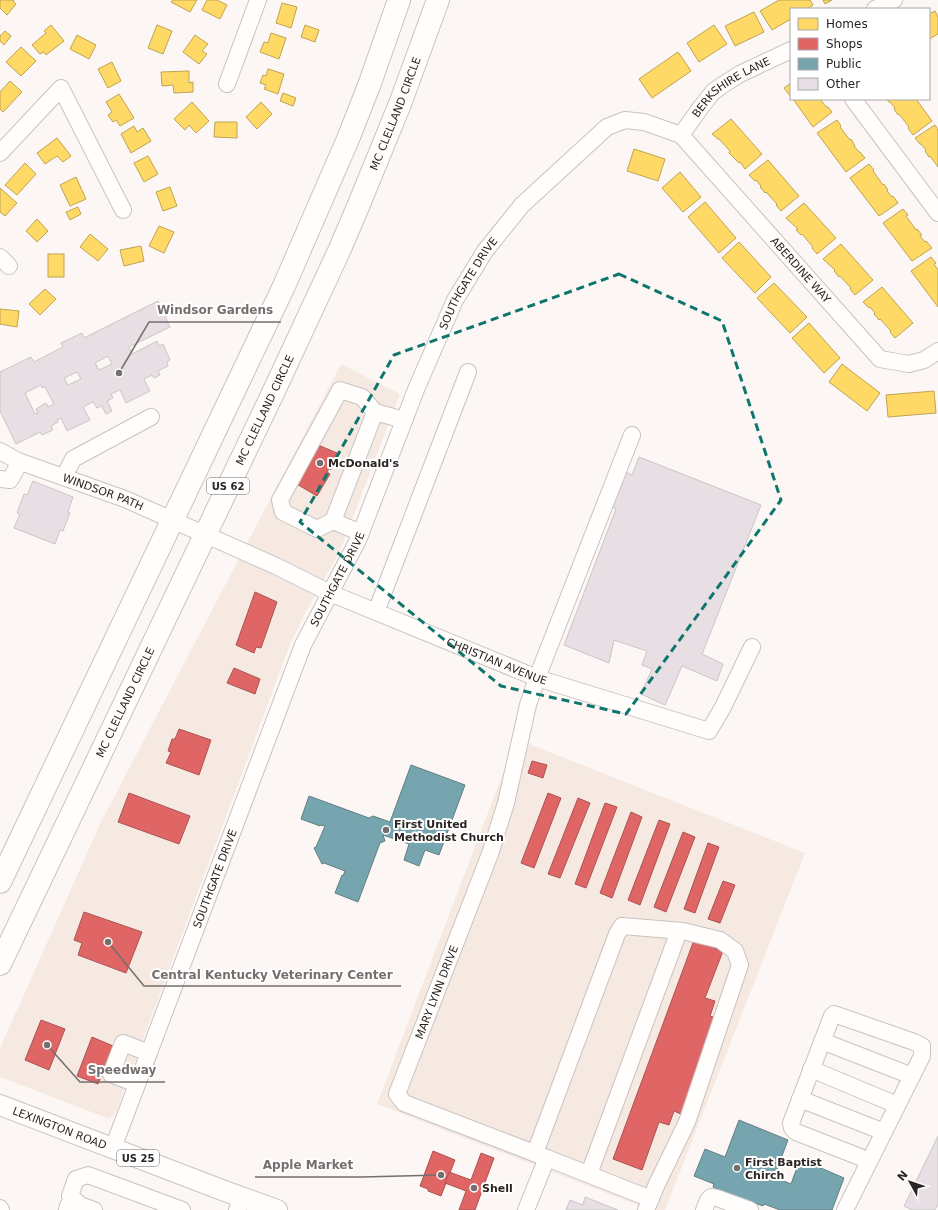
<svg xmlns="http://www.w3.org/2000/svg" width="938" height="1210" font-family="'DejaVu Sans',sans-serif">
<rect width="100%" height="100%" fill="#fcf7f4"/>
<g fill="#f5e9e1">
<path d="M341 364 400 394 340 551 302 619 289 647 116 1112 110 1119 0 1077V1048L101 822Z"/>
<path d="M516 739 805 853 665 1210H650L377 1104Z"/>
</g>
<g fill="#ffd966" stroke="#bfa352">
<path d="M0 0H14L13 1 16 4 7 15 0 8Z"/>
<path d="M173 0H197L190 12 171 2Z"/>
<path d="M207 0H217L227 5 220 19 202 10Z"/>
<path d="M779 0H810L813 5 807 9H791V19L772 30 760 11Z"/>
<path d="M823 0H832L825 4Z"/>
<path d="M282 3 297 7 291 28 276 23Z"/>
<path d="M935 11 938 17V34L929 39V14Z"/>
<path d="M754 12 764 32 735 46 725 26Z"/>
<path d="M51 25 64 41 46 55 44 52 40 54 32 45 46 33 44 31Z"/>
<path d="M157 25 172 31 163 54 148 48Z"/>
<path d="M305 25 319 30 315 42 301 37Z"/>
<path d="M714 25 727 44 699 62 687 43Z"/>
<path d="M5 31 11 36 4 45 0 41V36Z"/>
<path d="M271 33 286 38 279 59 260 52 264 42 268 43Z"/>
<path d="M77 35 96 45 89 59 70 49Z"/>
<path d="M195 35 208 44 202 51 207 54 199 64 183 52Z"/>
<path d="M21 47 36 61 21 76 6 62Z"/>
<path d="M678 52 691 71 652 98 639 79Z"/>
<path d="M112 62 121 81 108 88 98 69Z"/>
<path d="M268 69 284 74 278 94 264 89 266 85 260 83 263 75 266 76Z"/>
<path d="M189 71V83L193 82V92L174 93 173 85 162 86 161 72Z"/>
<path d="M10 81 22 92 3 112 0 109V92Z"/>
<path d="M791 83V97L784 88Z"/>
<path d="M283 93 296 98 293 106 280 101Z"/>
<path d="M119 94 134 118 120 126 116 120 113 122 108 115 112 112 106 102Z"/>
<path d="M793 99H820L826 107H828L832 112 813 127Z"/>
<path d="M886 99H916L932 121 913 135 908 128 909 127 899 114 898 115 894 109 895 108 890 102H889Z"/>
<path d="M192 102 209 121 196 133 189 125 185 130 174 119Z"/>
<path d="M261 102 272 114 257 129 246 117Z"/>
<path d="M731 119 762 154 745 169 740 162 739 163 729 153 730 151 719 139H718L712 134Z"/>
<path d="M837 120 841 126 840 127 850 140 851 139 855 146H854L859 152H860L865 158 846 172 817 133Z"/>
<path d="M215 122H237V138L214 137Z"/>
<path d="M935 125 938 130V167L930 156 929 157 925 151 926 150 921 144H920L915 138Z"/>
<path d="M134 126 137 132 143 128 151 141 131 153 121 134Z"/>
<path d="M57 138 71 156 63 162 57 156 45 164 37 153Z"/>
<path d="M634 149 665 159 658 181 627 171Z"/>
<path d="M148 156 158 174 144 182 134 163Z"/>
<path d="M768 160 799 196 781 211 776 205 777 204 766 192 765 193 760 187 761 186 756 180 755 181 749 175Z"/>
<path d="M25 163 36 174 17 195 5 185Z"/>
<path d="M869 164 874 170 873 171 883 185 884 184 888 190 887 191 892 197 893 196 898 203 879 216 850 178Z"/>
<path d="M680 172 701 197 683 212 662 188Z"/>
<path d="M76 177 86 199 70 206 60 185Z"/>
<path d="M170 187 177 206 163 211 156 192Z"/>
<path d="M0 188 17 203 5 216 0 212Z"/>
<path d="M705 202 736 238 719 253 688 217Z"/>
<path d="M804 203 836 238 817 254 812 248 813 247 802 234 801 235 796 230 798 229 786 218Z"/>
<path d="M78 207 81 214 70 220 66 212Z"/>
<path d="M903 209 908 215 906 216 916 230 917 229 922 235 920 236 925 242 926 241 932 248 912 261 883 223Z"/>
<path d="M37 219 48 231 37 242 26 231Z"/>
<path d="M159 226 174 232 164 253 149 246Z"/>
<path d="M90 234 108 249 98 261 80 247Z"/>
<path d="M739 242 771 277 755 293 722 258Z"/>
<path d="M841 244 873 280 855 295 850 289 851 288 840 276 839 277 834 271 835 270 823 259Z"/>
<path d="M141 246 144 261 124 266 120 250Z"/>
<rect x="48" y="254" width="16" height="23"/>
<path d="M931 257 936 263 934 264 938 270V307L911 271Z"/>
<path d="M774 283 807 317 790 333 757 298Z"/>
<path d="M882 287 913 323 895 338 890 332 891 331 880 319 879 320 874 314 875 313 870 307 869 308 863 302Z"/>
<path d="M45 289 56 299 40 315 29 304Z"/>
<path d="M0 309 19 311 17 327 0 324Z"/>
<path d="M809 323 840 358 824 373 792 338Z"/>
<path d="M842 364 880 393 867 411 829 382Z"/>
<path d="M934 391 936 413 888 417 886 395Z"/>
</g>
<g fill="#e06666" stroke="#aa5352">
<path d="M318 445 337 453 327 472 330 474 317 496 295 483Z"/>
<path d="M255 592 277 602 261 648 256 647 254 653 236 645Z"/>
<path d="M234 668 260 679 255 694 227 683Z"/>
<path d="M179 729 211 740 199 775 166 763 171 752 168 751 172 739H175Z"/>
<path d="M532 761 547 765 543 778 528 773Z"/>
<path d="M129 793 190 816 179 844 118 822Z"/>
<path d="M548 793 561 798 534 868 521 863Z"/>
<path d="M578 798 590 803 560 878 548 874Z"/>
<path d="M605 803 617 807 586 888 575 884Z"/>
<path d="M631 812 642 817 612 898 600 893Z"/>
<path d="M659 820 670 824 640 905 628 900Z"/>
<path d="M683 832 695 837 666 912 654 907Z"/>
<path d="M708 843 719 847 695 913 684 909Z"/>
<path d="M723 881 735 885 720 923 708 919Z"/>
<path d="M84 912 142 932 126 973 78 955 82 943 74 940Z"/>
<path d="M694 940 723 951 705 998 715 1001 710 1016 719 1019 683 1115 674 1111 669 1125 659 1122 642 1170 613 1159Z"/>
<path d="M41 1020 65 1029 49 1070 25 1060Z"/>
<path d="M92 1037 113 1046 98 1084 77 1076Z"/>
<path d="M433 1151 455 1160 441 1196 428 1191V1189L420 1186Z"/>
<path d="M481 1153 494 1158 475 1210H459L466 1191 445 1183 449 1172 471 1180Z"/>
</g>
<g fill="#76a5af" stroke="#607f85">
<path d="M411 765 465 785 439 855 425 850 419 866 404 860 409 844 383 835 385 841 380 843 358 902 335 893 342 875 343 876 345 871 324 863 322 864 314 848 316 847 325 826 320 825V826L301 819 309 796 369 818 373 816 390 822Z"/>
<path d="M739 1120 788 1140 774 1177 791 1184 800 1159 844 1178 832 1210H780L764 1204 763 1206 752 1202 751 1204 724 1193V1192L713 1187 714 1184 694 1176 705 1149 725 1157Z"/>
</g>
<g fill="#e8dfe4" stroke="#c9c6c6" fill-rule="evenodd">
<path d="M158 301 170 327 129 347 132 354 157 341 159 346 163 344 170 360 167 362 168 366 158 371 160 375 154 378 152 375 144 379 150 391 126 403 120 390 111 394 113 398 107 401 112 411 106 414 102 406 97 408 93 402 83 407 90 420 67 431 61 418 57 420 58 422 51 426 53 430 42 435 40 432 16 444 0 411V372L31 357 34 362 63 347 61 343 82 333 84 338ZM108 356 112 364 99 370 95 363ZM77 372 81 379 68 385 64 378ZM41 385 42 388 45 387 54 404 48 407 46 403 36 409 38 413 35 414 25 393Z"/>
<path d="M639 457 761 505 702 654 723 664 717 681 682 666 665 705 641 694 652 669 642 665 647 651 614 640 609 663 564 645 616 509 609 505 624 471 632 475Z"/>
<path d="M33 481 73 497 68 512 70 513 63 531 60 530 55 544 14 528 20 514 17 513 24 494 27 495Z"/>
<path d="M938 1136V1204L935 1210H912L904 1206Z"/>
<path d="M585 1197 618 1210H566L570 1200 583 1205Z"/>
</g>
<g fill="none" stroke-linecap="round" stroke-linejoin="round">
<g stroke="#c8c3c1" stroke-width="18">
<g id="minor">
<path d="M875 9 894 0"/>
<path d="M227 84 258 0"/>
<path d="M853 99 938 213"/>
<path id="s1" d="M681 135 701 107 713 92 721 86 740 74 791 50"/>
<path d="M0 153 61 88 123 210"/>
<path d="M0 257 9 266"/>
<path id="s2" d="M0 451 18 461 125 499 276 566 330 593 537 678 709 731 723 707 752 647"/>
<path d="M64 477 73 459 151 417"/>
<path d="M0 479 10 480 20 462"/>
<path d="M333 521 375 412"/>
<path d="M361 533 333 521 317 529 283 512 280 500 340 390 362 397 375 412 404 420"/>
<path d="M376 612 468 372"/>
<path d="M822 1041 912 1076"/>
<path d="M811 1069 897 1105"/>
<path d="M137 1084 111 1074 123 1043 149 1053"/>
<path d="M800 1099 884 1132"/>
<path id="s3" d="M113 1148 303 645 358 540 417 387 455 300 485 251 522 205 607 127 625 120 644 122 681 135 880 359 909 364 924 360 938 351"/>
<path d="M535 1153 617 934 622 926 683 931 720 940 735 951 740 965 687 1122 656 1186 646 1210"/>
<path d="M547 1158 651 1199"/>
<path d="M589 1174 679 931"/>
<path d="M80 1205 70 1196 76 1179 88 1175 182 1210"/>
<path d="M0 1208 1 1210"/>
<path d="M67 1210 68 1206 80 1205 94 1210"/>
<path d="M237 1210 242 1198"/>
<path id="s4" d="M526 1210 547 1158 404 1103 397 1094 490 854 506 803 528 705 537 678 632 435"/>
<path d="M704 1210 708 1200 711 1197 717 1198 750 1210"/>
<path d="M845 1210 922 1056V1046L914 1042 834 1014 832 1016 791 1123 792 1128 796 1132 860 1157 868 1162"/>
</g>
</g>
<g stroke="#c8c3c1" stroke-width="22">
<g id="major">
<path id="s5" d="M0 1105 222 1190 277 1210"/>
</g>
</g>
<g stroke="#c8c3c1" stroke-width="24">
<g id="highway">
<path d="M0 882 284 286 348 139 370 83 399 0"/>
<path id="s6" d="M0 964 273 393 339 251 357 209 400 104 438 0"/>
</g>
</g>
<use href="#minor" stroke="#fffefd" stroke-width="16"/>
<use href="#major" stroke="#fffefd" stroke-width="20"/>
<use href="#highway" stroke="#fffefd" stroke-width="22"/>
</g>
<path fill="none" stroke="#0f766e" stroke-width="3" stroke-dasharray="8 5" stroke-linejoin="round" d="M619 274 722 321 781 500 626 714 501 686 300 522 394 355Z"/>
<g fill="#746f6d" stroke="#fff" stroke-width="1.5">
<circle cx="320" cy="463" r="4"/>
<circle cx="386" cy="830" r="4"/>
<circle cx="737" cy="1168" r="4"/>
<circle cx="474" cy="1188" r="4"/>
</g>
<g text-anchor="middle" stroke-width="4" stroke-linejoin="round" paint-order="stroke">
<g fill="#fff" stroke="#6b6766" stroke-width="1">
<rect x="207" y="478" width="42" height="16" rx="3"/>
<rect x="117" y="1150" width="42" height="16" rx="3"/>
</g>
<g font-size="10" font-weight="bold" fill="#2b2624">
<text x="228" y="490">US 62</text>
<text x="138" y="1162">US 25</text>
</g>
<g font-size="11" fill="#2b2624" stroke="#fff">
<text dy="4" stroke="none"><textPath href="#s1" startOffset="71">BERKSHIRE LANE</textPath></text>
<text dy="4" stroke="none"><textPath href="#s6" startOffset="938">MC CLELLAND CIRCLE</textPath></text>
<text dy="4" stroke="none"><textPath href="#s3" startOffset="1405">ABERDINE WAY</textPath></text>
<text dy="4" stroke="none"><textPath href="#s3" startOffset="936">SOUTHGATE DRIVE</textPath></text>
<text dy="4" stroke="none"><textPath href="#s6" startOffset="614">MC CLELLAND CIRCLE</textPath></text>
<text dy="4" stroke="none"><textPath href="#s2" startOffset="111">WINDSOR PATH</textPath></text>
<text dy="4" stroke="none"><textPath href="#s3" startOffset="612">SOUTHGATE DRIVE</textPath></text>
<text dy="4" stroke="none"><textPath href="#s2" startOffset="540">CHRISTIAN AVENUE</textPath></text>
<text dy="4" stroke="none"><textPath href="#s6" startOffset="290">MC CLELLAND CIRCLE</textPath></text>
<text dy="4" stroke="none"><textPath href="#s3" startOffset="288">SOUTHGATE DRIVE</textPath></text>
<text dy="4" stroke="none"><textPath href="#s4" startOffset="330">MARY LYNN DRIVE</textPath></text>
<text dy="4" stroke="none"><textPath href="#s5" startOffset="64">LEXINGTON ROAD</textPath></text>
</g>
<g font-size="11" font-weight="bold" fill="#2b2624" stroke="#fff" text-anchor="start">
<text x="328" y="467">McDonald's</text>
<text x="394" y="828">First United<tspan x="394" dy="13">Methodist Church</tspan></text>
<text x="745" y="1166">First Baptist<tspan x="745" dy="13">Chirch</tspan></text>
<text x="482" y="1192">Shell</text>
</g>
</g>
<path fill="none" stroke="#746f6d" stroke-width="1.5" d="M119 373L149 322H281M108 942L144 986H401M47 1045L80 1082H165M441 1175L362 1177H255"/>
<g fill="#746f6d" stroke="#fff" stroke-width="1.5">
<circle cx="119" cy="373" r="4"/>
<circle cx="108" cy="942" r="4"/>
<circle cx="47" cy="1045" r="4"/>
<circle cx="441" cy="1175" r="4"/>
</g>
<g font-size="12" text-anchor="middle" font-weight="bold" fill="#746f6d" stroke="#fff" stroke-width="4" stroke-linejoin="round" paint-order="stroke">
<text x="215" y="314">Windsor Gardens</text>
<text x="272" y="979">Central Kentucky Veterinary Center</text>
<text x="122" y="1074">Speedway</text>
<text x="308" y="1169">Apple Market</text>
</g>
<rect x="790" y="8" width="140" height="92" fill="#ffffff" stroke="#aaa8a7"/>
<rect x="798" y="18" width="20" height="12" fill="#ffd966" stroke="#aaa8a7"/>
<text x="826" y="28" font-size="12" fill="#2b2624">Homes</text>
<rect x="798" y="38" width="20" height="12" fill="#e06666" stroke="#aaa8a7"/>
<text x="826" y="48" font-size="12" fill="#2b2624">Shops</text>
<rect x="798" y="58" width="20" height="12" fill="#76a5af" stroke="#aaa8a7"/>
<text x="826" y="68" font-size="12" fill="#2b2624">Public</text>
<rect x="798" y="78" width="20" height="12" fill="#e8dfe4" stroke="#aaa8a7"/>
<text x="826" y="88" font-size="12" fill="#2b2624">Other</text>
<g transform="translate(910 1182) rotate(310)" stroke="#ffffff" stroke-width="3" paint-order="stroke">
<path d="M0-3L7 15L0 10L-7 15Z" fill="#2b2624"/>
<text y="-6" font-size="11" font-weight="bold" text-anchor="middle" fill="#2b2624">N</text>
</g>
</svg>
